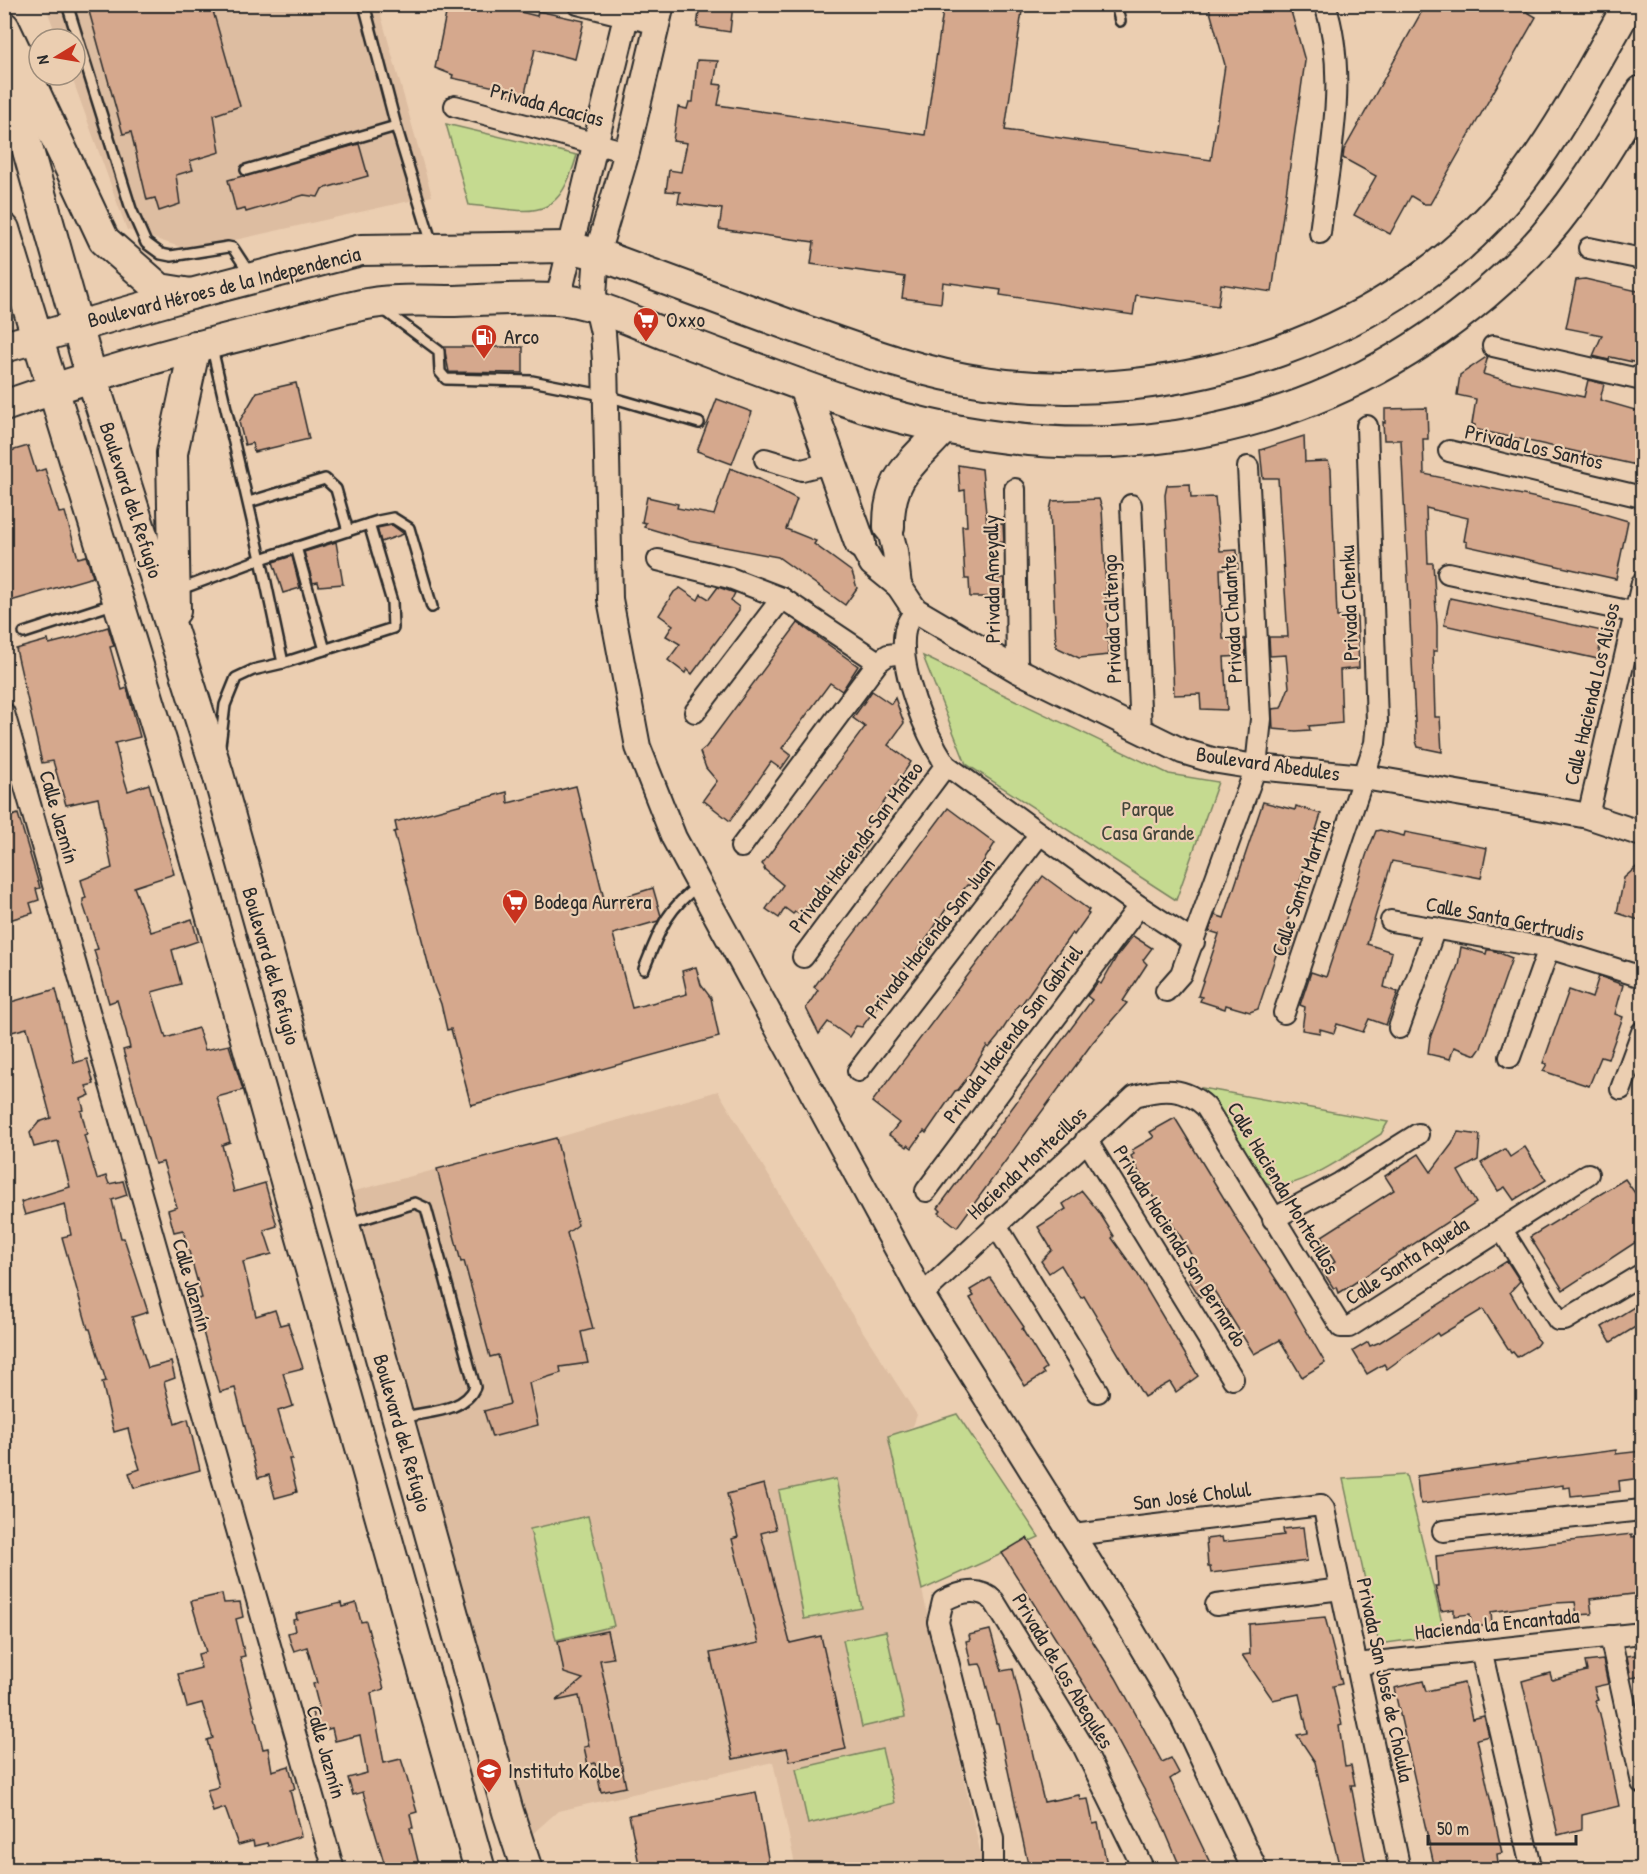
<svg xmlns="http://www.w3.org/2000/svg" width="1647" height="1874" font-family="'Patrick Hand',sans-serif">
<rect width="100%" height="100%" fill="#ebceb1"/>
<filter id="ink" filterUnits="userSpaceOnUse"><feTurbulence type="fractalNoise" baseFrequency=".0167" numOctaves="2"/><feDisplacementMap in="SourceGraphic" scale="12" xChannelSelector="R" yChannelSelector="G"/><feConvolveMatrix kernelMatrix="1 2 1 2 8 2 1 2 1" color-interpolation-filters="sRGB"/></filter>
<g filter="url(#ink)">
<g fill="#ddbda1">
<path d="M45 5H378L432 196 190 250 127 230 71 75H75V39H58Z"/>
<path d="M718 1091 849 1310 917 1415 913 1426 888 1437 984 1869H796L773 1762 558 1811 531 1835 351 1192 556 1138Z"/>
</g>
<g fill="#c5da90" stroke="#78825e" stroke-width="1.5">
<path d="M446 124 577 155C557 226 532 211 469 205Z"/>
<path d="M923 656 1169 774 1218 782 1176 900 966 764Z"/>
<path d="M1202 1088 1388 1122 1381 1134C1359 1147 1290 1198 1267 1183 1247 1171 1216 1110 1202 1088Z"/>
<path d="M957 1414 1039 1537 922 1590 888 1436Z"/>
<path d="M1406 1475 1445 1635 1379 1644 1343 1479Z"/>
<path d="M836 1479 862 1608 804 1619 779 1491Z"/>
<path d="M588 1516 614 1626 556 1640 530 1529Z"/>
<path d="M886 1631 905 1717 862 1727 843 1640Z"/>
<path d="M882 1749 895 1803 808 1824 796 1769Z"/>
</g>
<g fill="#d5a88d" stroke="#2b2b2b" stroke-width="1.5">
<path d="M87 4H211L240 106 214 115 220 152 190 161 193 170 176 175 180 204 159 211 155 198 147 200 131 132 123 134Z"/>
<path d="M448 4H488L537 16 538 11 584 21 575 59 535 49 524 98 504 94 505 89 452 78 453 75 435 68Z"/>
<path d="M700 4H733L730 32 697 27Z"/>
<path d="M944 4H1023L1005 130 1211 160 1225 65 1208 4H1289L1305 61 1272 292 1221 284 1218 306 1136 295 1133 315 1000 295 1001 290 943 282 941 303 902 298 905 277 811 264 814 242 719 229 722 209 678 203 680 192 666 191 669 170 681 172 687 143 673 141 678 107 687 109 689 102H693L697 60 718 61 714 84 722 85 718 105 925 135Z"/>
<path d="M1426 4H1514L1536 17 1430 204H1424L1411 196 1390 234 1354 215 1376 176 1343 158 1344 150Z"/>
<path d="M359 144 368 176 322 189 318 197 304 195 246 212 245 209 236 211 228 180Z"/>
<path d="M1585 279 1642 292V364L1610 357 1609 360 1593 356 1602 335 1566 328 1576 280Z"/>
<path d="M444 347H523V373L449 372Z"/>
<path d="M1488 356 1483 374 1504 380 1584 397 1588 380 1604 384 1600 400 1642 412 1641 466 1474 429 1475 425 1472 424 1476 399 1457 395 1460 375Z"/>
<path d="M296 383 309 439 254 452 252 443 245 445 239 422 257 392Z"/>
<path d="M717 399 752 412 732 464 697 451Z"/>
<path d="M1427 408 1428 439H1423L1424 474 1584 508 1628 521 1616 579 1467 546V542L1464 541 1468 518 1426 508 1428 563H1433L1437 626V651H1433L1435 717H1440L1442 752 1418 747 1416 741 1401 440H1384L1383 422 1385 423V409Z"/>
<path d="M1304 436 1305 462 1328 461 1331 469 1337 617 1357 616 1359 668 1340 670 1342 723 1309 726 1310 730 1296 731 1273 729 1272 709 1281 708 1289 687 1286 655 1270 656 1269 637H1288L1278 478H1263L1260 450Z"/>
<path d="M28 446 36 472 45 469 59 513 65 512 78 558 86 556 93 577 4 603V453Z"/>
<path d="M958 465 982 469 987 525 1003 524 1004 542 988 543 990 578H1004V597H970L969 579H965L962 526H967L965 490 960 491Z"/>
<path d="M730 468 759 479 797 499 786 529 816 541 814 544 852 572 857 588 845 605 778 557 688 540 644 527 646 523 642 522 647 497 678 504 677 508 714 515Z"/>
<path d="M1190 484 1191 498 1215 497 1220 551 1237 550 1238 569H1220L1223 639H1245L1246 656 1224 657 1227 710 1201 709 1200 694 1174 695 1165 495 1167 485Z"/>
<path d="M1099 499 1102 508 1109 655 1079 658 1056 647 1050 510 1052 501Z"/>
<path d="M392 525 404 534 381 542 377 528Z"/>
<path d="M336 542 343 584 319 586 318 582 313 583 304 552Z"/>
<path d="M292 556 300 588 283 593 273 562Z"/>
<path d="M718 587 735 593 731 601 739 607V611L692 674 687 669 685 673 668 660 680 644 666 636 673 625 659 615 674 592 680 588 698 600 701 594 709 599Z"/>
<path d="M1450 598 1602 631 1598 659 1444 625Z"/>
<path d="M798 623 858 666 842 691 830 683 782 748 791 755 781 769 771 762 730 821 703 800 717 781 706 768 700 752 706 747Z"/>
<path d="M108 627 114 646 110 647 122 690 127 688 140 737 115 743 121 768 128 791 149 784 174 874 134 887 151 932 192 919 198 941 172 950 181 984 152 992 166 1038 198 1028 205 1050 229 1045 243 1090 217 1097 230 1142 222 1145 234 1192 265 1183 277 1226 264 1230 272 1254 243 1262 256 1316 275 1310 280 1325 288 1323 303 1368 283 1373 293 1406 278 1411 292 1459H289L297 1492 275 1498 269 1475 258 1478 235 1388 220 1392 194 1300 202 1298 183 1230 174 1232 168 1210 177 1207 163 1162 155 1164 123 1050 130 1048 126 1031 117 1000 109 1003 94 950 98 949 83 904V899L86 898 81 880 112 868 98 798 66 805 53 761 42 763 16 649 48 640 49 644 73 638Z"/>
<path d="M872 691 891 704 895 698 904 723 888 745 911 762 861 836 870 842 859 856 850 849 810 908 807 906 801 915 795 912 793 914 785 908 779 918 766 909 783 885 764 869 765 867 762 864 865 727 853 718Z"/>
<path d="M576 786 605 903 653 888 661 916 658 921 613 934 632 1008 687 994 682 971 696 967 701 985 711 998 719 1037 471 1105 451 1029 447 1030 441 1004 434 986 394 832 397 831 395 822 507 792 508 803Z"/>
<path d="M1263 802 1295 810 1296 806 1321 814 1284 933 1295 937 1289 954 1278 949 1258 1009 1250 1012 1226 1005 1225 1009 1200 1001 1202 997 1198 996 1219 934 1209 931 1215 915 1224 918Z"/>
<path d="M948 808 995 843 980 867V886L967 885 948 910 946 909 928 937 862 1027 856 1026 849 1037 828 1022 819 1034 806 1008 818 990 814 987Z"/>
<path d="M18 814 40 888 36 889 39 900 30 903 33 913 9 920 4 905V819Z"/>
<path d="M1380 830 1404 836 1405 832 1487 848 1481 878 1392 861 1367 944 1392 952 1384 987 1398 992 1386 1025 1369 1019 1363 1032 1337 1024 1334 1033 1320 1029V1033L1302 1030 1305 1007 1300 1005 1311 972 1326 977 1367 853 1376 831Z"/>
<path d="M1642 862V921L1617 913 1624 878Z"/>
<path d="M1043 876 1089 910 1087 913 1089 914 1074 935 1072 933 1021 1005 1019 1004 998 1037 989 1048 987 1046 968 1077 958 1090 955 1091 926 1133 924 1131 912 1148 908 1145 907 1147 889 1135 899 1123 872 1102Z"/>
<path d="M1133 936 1152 948 1143 960 1147 964 1123 1001 1127 1003 1093 1042 957 1227 939 1213 941 1211 938 1208 1092 1000 1087 996 1098 982 1101 984 1117 956Z"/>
<path d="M1461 947 1486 954 1487 950H1492L1512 958 1481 1048 1476 1055 1454 1047 1450 1059 1428 1054 1430 1038 1458 965Z"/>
<path d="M1599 976 1623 985 1615 1014 1623 1017 1608 1059 1601 1057 1589 1086 1543 1071 1547 1064 1543 1063 1569 990 1592 998Z"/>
<path d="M56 989 74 1063 87 1059 94 1084 86 1086 90 1095 81 1099 84 1110 81 1111 87 1134 84 1135 97 1179 106 1176 109 1184 123 1181 127 1195 112 1200 121 1238H124L148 1312 132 1317 148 1368 171 1362 175 1378 164 1382 175 1424 188 1419 200 1470 134 1488 129 1473 140 1469 131 1441 128 1428 114 1432 102 1382 106 1381 90 1329H88L62 1237 71 1235 65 1204 25 1215 21 1202 70 1187 58 1141 34 1147 30 1133 39 1122 51 1118 27 1028 4 1034V1004Z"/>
<path d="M1175 1118 1239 1223 1283 1290 1325 1363 1302 1377 1280 1340 1254 1354 1213 1289 1200 1297 1189 1280 1201 1272 1181 1237 1147 1188 1131 1156 1134 1154 1132 1150 1154 1137 1150 1132Z"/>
<path d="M1458 1132 1480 1135 1478 1160 1458 1171 1476 1203 1350 1286 1339 1293 1337 1287 1334 1289 1322 1270 1335 1262 1321 1240 1324 1239 1322 1236 1394 1190 1385 1176 1419 1154 1431 1172 1452 1144Z"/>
<path d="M556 1138 578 1225 567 1233 593 1329 581 1332 588 1363 560 1367 561 1373 529 1383 538 1425 492 1437 484 1411 510 1404 498 1355 490 1357 464 1261 461 1262 437 1169Z"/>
<path d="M1525 1147 1546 1180 1514 1200 1505 1187 1498 1191 1481 1163 1505 1149 1510 1157Z"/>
<path d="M1625 1179 1642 1203V1238L1563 1290 1530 1237Z"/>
<path d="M1082 1191 1099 1212 1114 1236 1112 1238 1137 1273 1198 1376 1176 1392 1170 1382 1144 1397 1084 1296 1081 1298 1061 1265 1049 1273 1041 1261 1052 1250 1038 1227 1066 1209 1063 1204Z"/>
<path d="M1507 1261 1520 1281 1510 1292 1539 1342 1536 1346 1517 1357 1513 1352 1511 1353 1483 1309 1439 1336 1437 1333 1387 1369 1384 1364 1367 1374 1353 1351 1368 1342 1370 1346 1380 1342Z"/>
<path d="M990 1278 1024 1327 1022 1329 1046 1368 1042 1371 1044 1374 1025 1386 970 1298 974 1296 970 1290Z"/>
<path d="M1642 1302V1323L1611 1342 1602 1327Z"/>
<path d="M1616 1450V1454L1642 1451V1472L1639 1473 1640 1478 1619 1481 1620 1491 1571 1496 1570 1487 1563 1488V1485L1422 1504 1419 1498 1417 1476Z"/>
<path d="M764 1484 776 1529 761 1533 790 1643 821 1636 846 1749 790 1761 787 1748 733 1759 710 1653 759 1643 732 1539 738 1537 727 1494Z"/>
<path d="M1303 1527 1307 1561 1211 1573 1210 1567H1208L1206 1539 1222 1537 1223 1542 1284 1535 1283 1529Z"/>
<path d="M1632 1534V1537L1642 1536V1593L1590 1599 1592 1614 1577 1615 1575 1602 1555 1603 1491 1612 1492 1625 1472 1627 1470 1614 1454 1616V1609L1441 1611 1435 1586H1438L1436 1556Z"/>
<path d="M1027 1538 1116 1678 1162 1762 1171 1758 1179 1773 1170 1779 1213 1869H1181L1160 1819 1107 1721 1002 1553Z"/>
<path d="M222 1594 224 1603 240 1602 243 1617 236 1619 245 1656 240 1657 263 1749 268 1748 272 1771 289 1766 295 1789 290 1790 301 1836 268 1846 267 1843 254 1846 253 1841 238 1845 225 1808 213 1812 207 1790 219 1787 207 1740 213 1738 202 1703 187 1707 178 1674 201 1668 198 1654 206 1652 191 1601Z"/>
<path d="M341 1603 342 1607 356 1603 361 1622 366 1621 384 1689 371 1693 384 1763 401 1759 404 1768 417 1812 410 1814 413 1828H410L420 1869H386L363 1792 353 1795 348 1778 367 1773 360 1735 335 1741 332 1728 318 1732 311 1709 319 1707 313 1684 317 1683 307 1647 294 1651 290 1641 288 1633 295 1631 293 1620 297 1619 296 1614Z"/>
<path d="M1325 1617 1342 1684 1333 1686 1342 1725 1339 1726 1345 1766 1351 1765 1355 1785H1351L1367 1869H1340L1315 1762 1297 1735 1308 1733 1299 1694 1273 1700 1242 1655 1250 1654 1249 1624Z"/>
<path d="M990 1630 1002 1671 1013 1669 1044 1802 1079 1795 1080 1800 1088 1799 1093 1824 1098 1823 1108 1869H1029L998 1723H996L982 1668 980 1664 971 1665 966 1641 970 1640 969 1635Z"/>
<path d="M607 1631 613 1658 600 1660 626 1787 601 1792 595 1763 588 1765 584 1747 589 1746 579 1696 556 1701 583 1679 564 1673 558 1641Z"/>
<path d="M1642 1654V1676L1631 1678 1627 1656Z"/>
<path d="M1603 1660 1608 1684 1594 1687 1598 1700 1595 1701 1600 1714 1619 1806 1582 1815V1829L1558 1835 1522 1681 1550 1673 1552 1680 1587 1671 1585 1662Z"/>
<path d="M1423 1681 1426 1691 1464 1683 1472 1719 1484 1716 1489 1736 1477 1739 1502 1853 1497 1854 1498 1863 1466 1869H1435L1394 1688Z"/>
<path d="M756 1792 770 1869H640L629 1815Z"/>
</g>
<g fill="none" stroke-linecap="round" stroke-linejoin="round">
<g stroke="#2b2b2b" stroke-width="14">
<g id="service">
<path d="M67 4 131 209 146 243 161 254 171 256 228 247 233 248 250 274"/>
<path d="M364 4 396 126 432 244"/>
<path d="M1116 4 1120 21"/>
<path d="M246 170 396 126"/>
<path d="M384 310 439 351 440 372 446 379 532 381 607 396 699 423"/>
<path d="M212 348 261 559 378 521 393 518 409 528 432 607"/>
<path d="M249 502 325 479 336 489 348 531"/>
<path d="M296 547 325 650"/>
<path d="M181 589 261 559 283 663 253 670 236 678 225 705 220 745"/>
<path d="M24 633 116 603"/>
<path d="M283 663 393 628 392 602 369 524"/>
<path d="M644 969C660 930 665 911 699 885"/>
<path d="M346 1224 415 1203 426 1208 475 1387C464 1413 425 1411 401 1418"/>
</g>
</g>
<g stroke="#2b2b2b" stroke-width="24">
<g id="minor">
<path d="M578 4 658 24"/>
<path d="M455 106 627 152"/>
<path d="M1320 233C1329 158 1349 78 1325 4"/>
<path d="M1589 248 1642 259"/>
<path d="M1493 346 1642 380"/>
<path d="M1449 451 1642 497"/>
<path d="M765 459 802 470 833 462"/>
<path d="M1015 489 1017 670"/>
<path d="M1131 505 1141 731"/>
<path d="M658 560 730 578 782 598 878 662"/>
<path d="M1448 573 1637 613"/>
<path d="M915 610C912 616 906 623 905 630 898 670 925 733 946 765L1139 906 1194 942"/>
<path d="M695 712 782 598"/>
<path d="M4 713 334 1870"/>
<path d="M1588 816 1642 583"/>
<path d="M741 847 878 662 888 655 903 653"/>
<path d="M1391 921 1549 948 1642 977"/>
<path d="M803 957 946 765"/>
<path d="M1166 991 1181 974 1256 767 1261 719 1248 467"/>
<path d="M1284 1013 1375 743 1377 722 1367 426"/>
<path d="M1399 1028 1435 928"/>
<path d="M1510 1057 1549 948"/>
<path d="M858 1071 1040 834"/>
<path d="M1621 1089 1642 1032"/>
<path d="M1086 1139 1233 1379"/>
<path d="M926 1191 1139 906"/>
<path d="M1273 1219 1340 1183 1418 1134"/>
<path d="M996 1225 1098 1392"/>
<path d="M1502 1230 1558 1320H1565L1642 1274"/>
<path d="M922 1295 1135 1096C1162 1088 1185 1087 1206 1107L1341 1327H1349L1588 1174"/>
<path d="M1443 1531 1642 1510"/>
<path d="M1073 1535 1321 1505 1324 1509 1400 1870"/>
<path d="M1216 1605 1341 1589"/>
<path d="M1610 1636 1642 1783"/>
<path d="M1481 1650 1531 1867"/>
<path d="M1357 1664 1642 1633"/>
<path d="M993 1870V1839L938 1622 943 1601C959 1592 979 1586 994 1601L1083 1746 1144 1870"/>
</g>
</g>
<g stroke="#2b2b2b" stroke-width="28">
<g id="tertiary">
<path d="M662 4 627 152 597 254 594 294 603 333 605 360 610 599 638 747 674 838 922 1295 1131 1629 1183 1717 1255 1870"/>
<path d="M558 299 629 4"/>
<path d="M889 527 895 551 899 586"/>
<path d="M860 543 872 564 899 586 915 610 1017 670 1182 751 1212 760 1256 767 1364 777 1550 809 1588 816 1642 834"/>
</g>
</g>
<g stroke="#2b2b2b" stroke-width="34">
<g id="primary">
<path d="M4 27 104 240 160 289 191 294"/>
<path d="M4 65 91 375 218 774 508 1812 527 1870"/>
<path d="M4 229 174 783 480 1870"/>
<path d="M4 347 191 294 361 250 568 247 597 254C665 279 734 305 803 330 862 351 922 373 984 382 1174 410 1402 338 1521 181 1562 127 1595 64 1629 4"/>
<path d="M804 387 860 543"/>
<path d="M4 406C94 374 183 349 275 327 307 319 340 308 373 303 399 299 428 301 455 301 488 300 522 297 555 299 593 301 631 321 667 335 732 359 797 385 864 407 1100 481 1333 441 1514 268 1567 218 1606 153 1642 91"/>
<path d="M889 527C888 476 912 464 944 428"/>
<path d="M175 611 172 453 195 346"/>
</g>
</g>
<use href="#service" stroke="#ebceb1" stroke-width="9"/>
<use href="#minor" stroke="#ebceb1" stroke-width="20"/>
<use href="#tertiary" stroke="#ebceb1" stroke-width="24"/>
<use href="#primary" stroke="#ebceb1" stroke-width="30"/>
</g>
</g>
<defs>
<g id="supermarket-pin" transform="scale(1.35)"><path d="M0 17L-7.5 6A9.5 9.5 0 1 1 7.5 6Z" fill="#c8321e" stroke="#ebceb1"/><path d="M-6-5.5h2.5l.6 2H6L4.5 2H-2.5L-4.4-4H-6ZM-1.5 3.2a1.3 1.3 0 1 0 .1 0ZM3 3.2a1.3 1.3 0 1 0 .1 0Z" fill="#fff"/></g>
<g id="fuel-pin" transform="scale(1.35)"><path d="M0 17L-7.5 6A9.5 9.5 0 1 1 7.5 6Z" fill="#c8321e" stroke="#ebceb1"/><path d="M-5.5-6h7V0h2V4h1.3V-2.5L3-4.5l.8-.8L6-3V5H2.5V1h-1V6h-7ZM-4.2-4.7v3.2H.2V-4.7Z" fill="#fff"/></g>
<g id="university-pin" transform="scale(1.35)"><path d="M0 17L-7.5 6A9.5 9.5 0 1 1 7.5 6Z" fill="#c8321e" stroke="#ebceb1"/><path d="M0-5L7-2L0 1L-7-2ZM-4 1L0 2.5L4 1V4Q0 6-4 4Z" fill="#fff"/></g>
</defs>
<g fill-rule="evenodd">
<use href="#supermarket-pin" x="646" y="320"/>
<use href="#fuel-pin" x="484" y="337"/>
<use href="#supermarket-pin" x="515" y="902"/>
<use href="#university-pin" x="489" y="1771"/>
</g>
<g text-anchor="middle" stroke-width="4.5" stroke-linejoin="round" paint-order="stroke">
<g font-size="21" fill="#2b2b2b" stroke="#ebceb1">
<text transform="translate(547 105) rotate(15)" y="7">Privada Acacias</text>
<text transform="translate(224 287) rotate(-14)" y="7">Boulevard Héroes de la Independencia</text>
<text transform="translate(1534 447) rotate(13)" y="7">Privada Los Santos</text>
<text transform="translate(131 500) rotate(72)" y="7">Boulevard del Refugio</text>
<text transform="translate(992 579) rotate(-91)" y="7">Privada Ameyally</text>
<text transform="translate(1349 603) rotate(-92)" y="7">Privada Chenku</text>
<text transform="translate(1112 619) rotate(-92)" y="7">Privada Caltengo</text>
<text transform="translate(1232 619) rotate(-93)" y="7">Privada Chalante</text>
<text transform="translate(1592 694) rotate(-77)" y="7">Calle Hacienda Los Alisos</text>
<text transform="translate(1268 764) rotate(8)" y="7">Boulevard Abedules</text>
<text transform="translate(59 817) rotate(74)" y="7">Calle Jazmín</text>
<text transform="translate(856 847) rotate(-53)" y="7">Privada Hacienda San Mateo</text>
<text transform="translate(1301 888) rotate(-71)" y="7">Calle Santa Martha</text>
<text transform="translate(1505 919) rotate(11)" y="7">Calle Santa Gertrudis</text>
<text transform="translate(930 938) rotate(-52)" y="7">Privada Hacienda San Juan</text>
<text transform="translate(271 966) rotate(74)" y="7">Boulevard del Refugio</text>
<text transform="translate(1013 1034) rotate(-53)" y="7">Privada Hacienda San Gabriel</text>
<text transform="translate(1027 1163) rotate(-43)" y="7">Hacienda Montecillos</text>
<text transform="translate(1283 1188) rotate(59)" y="7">Calle Hacienda Montecillos</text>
<text transform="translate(1180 1246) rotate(58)" y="7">Privada Hacienda San Bernardo</text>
<text transform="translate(1407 1261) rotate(-33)" y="7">Calle Santa Agueda</text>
<text transform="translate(192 1285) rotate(74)" y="7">Calle Jazmín</text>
<text transform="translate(402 1433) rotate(74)" y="7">Boulevard del Refugio</text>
<text transform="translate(1192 1496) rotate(-7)" y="7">San José Cholul</text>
<text transform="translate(1497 1624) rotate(-6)" y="7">Hacienda la Encantada</text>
<text transform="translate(1063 1671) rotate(59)" y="7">Privada de los Abequles</text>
<text transform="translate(1385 1680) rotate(78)" y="7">Privada San José de Cholula</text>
<text transform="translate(326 1752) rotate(74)" y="7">Calle Jazmín</text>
</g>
<g font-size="21" fill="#2b2b2b" stroke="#ebceb1" text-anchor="start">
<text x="666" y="327">Oxxo</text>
<text x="504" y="344">Arco</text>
<text x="534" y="909">Bodega Aurrera</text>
<text x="508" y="1778">Instituto Kolbe</text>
</g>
<g font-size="21" fill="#42453a" stroke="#ebceb1">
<text x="1148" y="816">Parque<tspan x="1148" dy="24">Casa Grande</tspan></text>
</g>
</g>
<rect width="1647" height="1874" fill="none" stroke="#ebceb1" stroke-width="24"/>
<rect x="12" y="12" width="1623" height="1850" fill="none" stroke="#2b2b2b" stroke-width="2" filter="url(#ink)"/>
<g transform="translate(57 57) rotate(259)"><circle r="28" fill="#ebceb1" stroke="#9e8d7b" stroke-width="1.5"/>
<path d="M0-4.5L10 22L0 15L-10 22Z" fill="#c8321e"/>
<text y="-9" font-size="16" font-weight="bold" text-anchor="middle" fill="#2b2b2b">N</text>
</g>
<path d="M1428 1835v9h148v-9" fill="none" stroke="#2b2b2b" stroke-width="3"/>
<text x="1437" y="1835" font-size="18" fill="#2b2b2b" stroke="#ebceb1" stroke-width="4.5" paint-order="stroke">50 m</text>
</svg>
